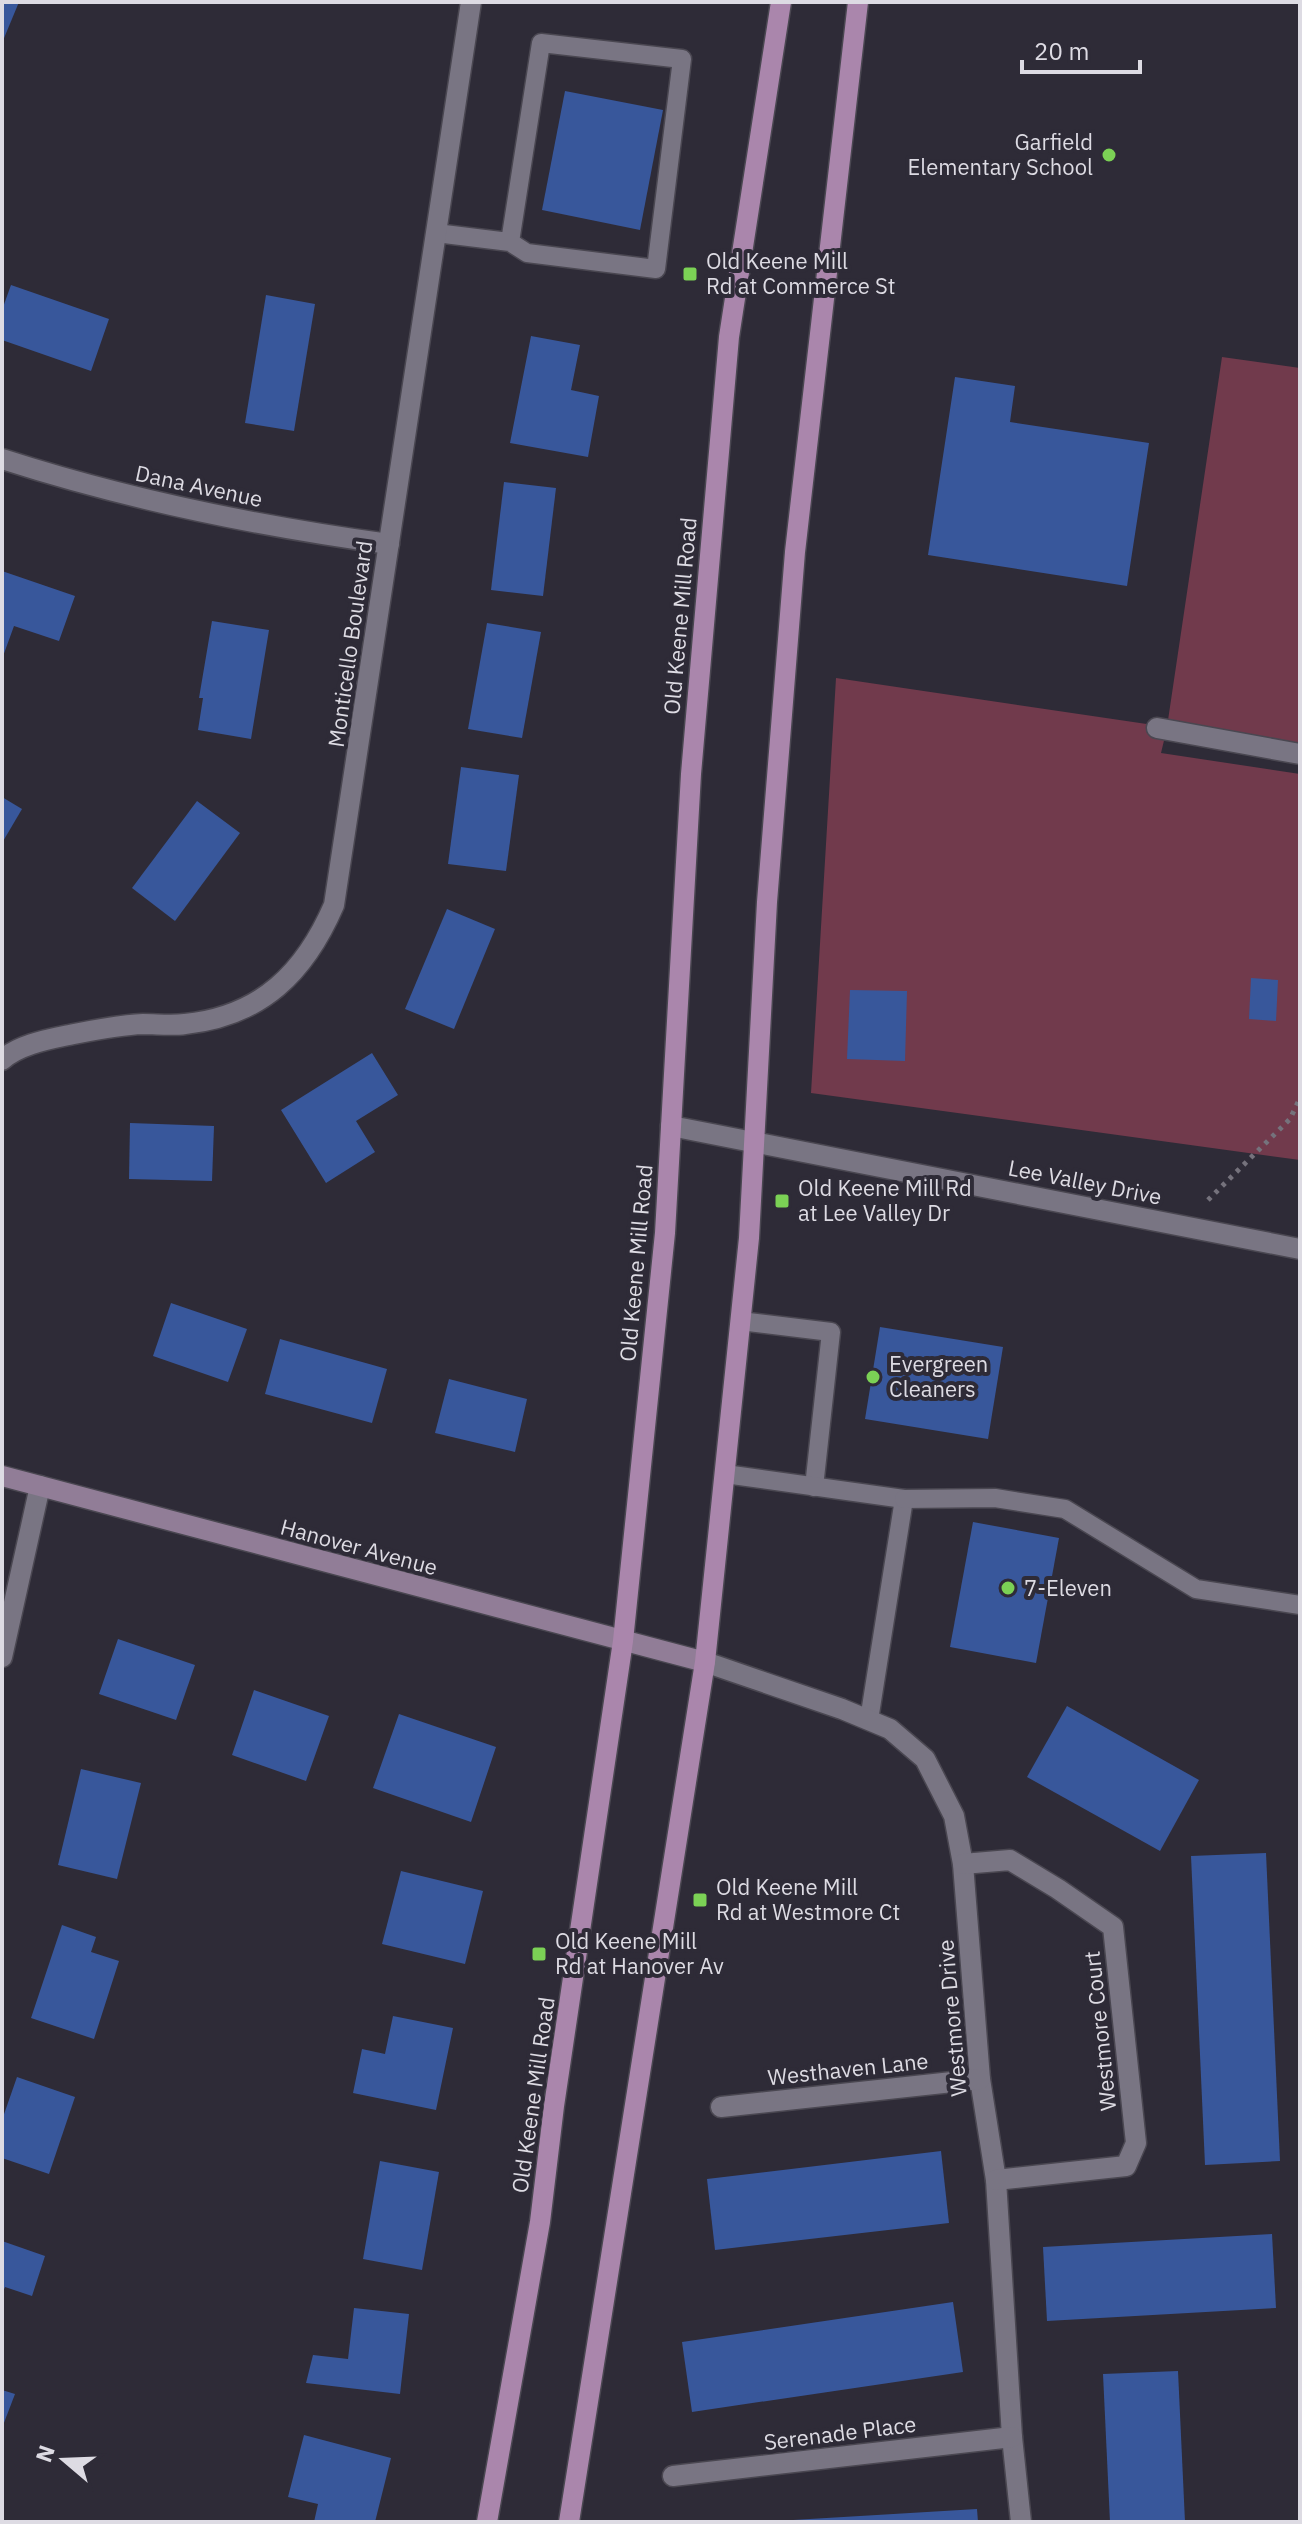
<svg xmlns="http://www.w3.org/2000/svg" width="1302" height="2524" font-family="'IBM Plex Sans',sans-serif">
<rect width="100%" height="100%" fill="#2e2b37"/>
<path fill="#713a4c" d="M1222 357 1300 368V748L1167 728 1161 753 1300 774V1160L811 1093 836 678 1167 727Z"/>
<g fill="#38579b">
<path d="M2 2H19L2 43Z"/>
<path d="M565 91 663 110 640 230 542 210Z"/>
<path d="M11 285 109 319 91 371 2 340V310Z"/>
<path d="M266 295 315 304 294 431 245 423Z"/>
<path d="M531 336 580 345 571 390 599 396 588 457 510 443Z"/>
<path d="M955 377 1015 386 1010 422 1149 443 1127 586 928 555Z"/>
<path d="M504 482 556 488 543 596 491 590Z"/>
<path d="M2 571 75 596 59 641 14 626 2 659Z"/>
<path d="M212 621 269 630 251 739 198 730 203 698H199Z"/>
<path d="M487 623 541 632 522 738 468 729Z"/>
<path d="M461 767 519 775 506 871 448 864Z"/>
<path d="M2 797 22 809 2 843Z"/>
<path d="M197 801 240 833 175 921 132 888Z"/>
<path d="M447 909 495 929 454 1029 405 1009Z"/>
<path d="M1251 978 1278 980 1276 1021 1249 1019Z"/>
<path d="M850 990 907 991 905 1061 847 1059Z"/>
<path d="M372 1053 398 1095 356 1121 375 1152 326 1183 281 1110Z"/>
<path d="M130 1123 214 1126 212 1181 129 1179Z"/>
<path d="M171 1303 247 1329 228 1382 153 1356Z"/>
<path d="M880 1327 1003 1347 988 1439 865 1419Z"/>
<path d="M280 1339 387 1369 372 1423 265 1394Z"/>
<path d="M449 1379 527 1399 515 1452 435 1433Z"/>
<path d="M973 1522 1059 1538 1036 1663 950 1647Z"/>
<path d="M118 1639 195 1665 176 1720 99 1694Z"/>
<path d="M254 1690 329 1716 306 1781 232 1755Z"/>
<path d="M1067 1706 1199 1780 1160 1851 1027 1777Z"/>
<path d="M399 1714 496 1747 471 1822 373 1788Z"/>
<path d="M81 1769 141 1783 117 1879 58 1865Z"/>
<path d="M1266 1853 1280 2161 1205 2165 1191 1856Z"/>
<path d="M401 1871 483 1891 465 1964 382 1944Z"/>
<path d="M62 1925 96 1937 91 1952 119 1961 94 2039 31 2018Z"/>
<path d="M393 2016 453 2028 436 2110 353 2093 362 2049 385 2054Z"/>
<path d="M17 2077 75 2097 49 2174 2 2158V2120Z"/>
<path d="M941 2151 949 2223 715 2250 707 2179Z"/>
<path d="M380 2161 439 2172 422 2270 363 2259Z"/>
<path d="M1272 2234 1276 2308 1047 2321 1043 2247Z"/>
<path d="M2 2241 45 2256 32 2296 5 2287 2 2294Z"/>
<path d="M953 2302 963 2372 692 2412 682 2342Z"/>
<path d="M354 2308 409 2314 400 2394 306 2383 313 2355 348 2359Z"/>
<path d="M1178 2371 1185 2522H1110L1103 2374Z"/>
<path d="M2 2390 15 2394 2 2428Z"/>
<path d="M304 2435 391 2458 375 2522H314L318 2504 288 2497Z"/>
<path d="M977 2509 978 2522H793V2520Z"/>
</g>
<g fill="none" stroke-linecap="round" stroke-linejoin="round">
<g stroke="#4a4751" stroke-width="21">
<g id="lane">
<path d="M436 233 510 242 527 253 656 269 682 59 541 43 510 242"/>
<path d="M740 1321 831 1332 814 1487"/>
<path d="M725 1474 904 1499 869 1720"/>
<path d="M904 1499 995 1498 1065 1509 1196 1589 1300 1605"/>
</g>
</g>
<g stroke="#4a4751" stroke-width="23">
<g id="street">
<path d="M2 459C129 500 257 526 389 544"/>
<path d="M1157 728 1300 754"/>
<path d="M2 1060C17 1046 44 1040 64 1036 90 1031 116 1025 143 1024 157 1024 171 1026 185 1024 262 1016 305 972 334 905L471 2"/>
<path d="M671 1126 1300 1249"/>
<path d="M2 1657 40 1486"/>
<path d="M705 1662 842 1709 890 1729 925 1759 954 1816 963 1864 980 2079 996 2180 1012 2437 1021 2522"/>
<path d="M963 1864 1010 1860 1058 1889 1113 1927 1136 2143 1126 2166 996 2180"/>
<path d="M721 2107 980 2079"/>
<path d="M673 2476 1012 2437"/>
</g>
</g>
<g stroke="#4a4751" stroke-width="23">
<path id="secondary" d="M2 1476 705 1662"/>
</g>
<g stroke="#4a4751" stroke-width="23">
<g id="primary">
<path d="M487 2522 540 2222 554 2106 623 1641 665 1233 691 774 729 337 781 2"/>
<path d="M569 2522 705 1662 749 1238 767 902 795 552 858 2"/>
</g>
</g>
<path stroke="#75727c" stroke-width="5" stroke-dasharray="4 6" stroke-linecap="butt" d="M1208 1200 1290 1119 1300 1098"/>
<use href="#lane" stroke="#797583" stroke-width="18"/>
<use href="#street" stroke="#797583" stroke-width="20"/>
<use href="#secondary" stroke="#917d97" stroke-width="20"/>
<use href="#primary" stroke="#aa86ac" stroke-width="20"/>
</g>
<g fill="#7bd155" stroke="#2e2b37" stroke-width="3">
<circle cx="1109" cy="155" r="8"/>
<rect x="682" y="266" width="16" height="16" rx="4"/>
<rect x="774" y="1193" width="16" height="16" rx="4"/>
<circle cx="873" cy="1377" r="8"/>
<circle cx="1008" cy="1588" r="8"/>
<rect x="692" y="1892" width="16" height="16" rx="4"/>
<rect x="531" y="1946" width="16" height="16" rx="4"/>
</g>
<g text-anchor="middle" stroke-width="8" stroke-linejoin="round" paint-order="stroke">
<g font-size="22" fill="#dddbe3" stroke="#2e2b37" text-anchor="start">
<text x="1093" y="150" text-anchor="end">Garfield<tspan x="1093" dy="25">Elementary School</tspan></text>
<text x="706" y="269">Old Keene Mill<tspan x="706" dy="25">Rd at Commerce St</tspan></text>
<text x="798" y="1196">Old Keene Mill Rd<tspan x="798" dy="25">at Lee Valley Dr</tspan></text>
<text x="889" y="1372">Evergreen<tspan x="889" dy="25">Cleaners</tspan></text>
<text x="1024" y="1596">7-Eleven</text>
<text x="716" y="1895">Old Keene Mill<tspan x="716" dy="25">Rd at Westmore Ct</tspan></text>
<text x="555" y="1949">Old Keene Mill<tspan x="555" dy="25">Rd at Hanover Av</tspan></text>
</g>
<g font-size="22" fill="#dddbe3" stroke="#2e2b37">
<text transform="translate(199 486) rotate(12)" y="8">Dana Avenue</text>
<text transform="translate(680 616) rotate(-85)" y="8">Old Keene Mill Road</text>
<text transform="translate(350 644) rotate(-82)" y="8">Monticello Boulevard</text>
<text transform="translate(1085 1182) rotate(11)" y="8">Lee Valley Drive</text>
<text transform="translate(636 1263) rotate(-85)" y="8">Old Keene Mill Road</text>
<text transform="translate(359 1547) rotate(15)" y="8">Hanover Avenue</text>
<text transform="translate(952 2018) rotate(-95)" y="8">Westmore Drive</text>
<text transform="translate(1100 2031) rotate(-96)" y="8">Westmore Court</text>
<text transform="translate(848 2069) rotate(-6)" y="8">Westhaven Lane</text>
<text transform="translate(533 2095) rotate(-82)" y="8">Old Keene Mill Road</text>
<text transform="translate(840 2433) rotate(-7)" y="8">Serenade Place</text>
</g>
</g>
<rect width="1302" height="2524" fill="none" stroke="#dddbe3" stroke-width="8"/>
<g transform="translate(64 2460) rotate(289)" stroke="#2e2b37" stroke-width="6" paint-order="stroke">
<path d="M0-6L14 30L0 20L-14 30Z" fill="#dddbe3"/>
<text y="-12" font-size="22" font-weight="bold" text-anchor="middle" fill="#dddbe3">N</text>
</g>
<path d="M1022 60v12h118v-12" fill="none" stroke="#dddbe3" stroke-width="4"/>
<text x="1034" y="60" font-size="24" fill="#dddbe3" stroke="#2e2b37" stroke-width="6" paint-order="stroke">20 m</text>
</svg>
